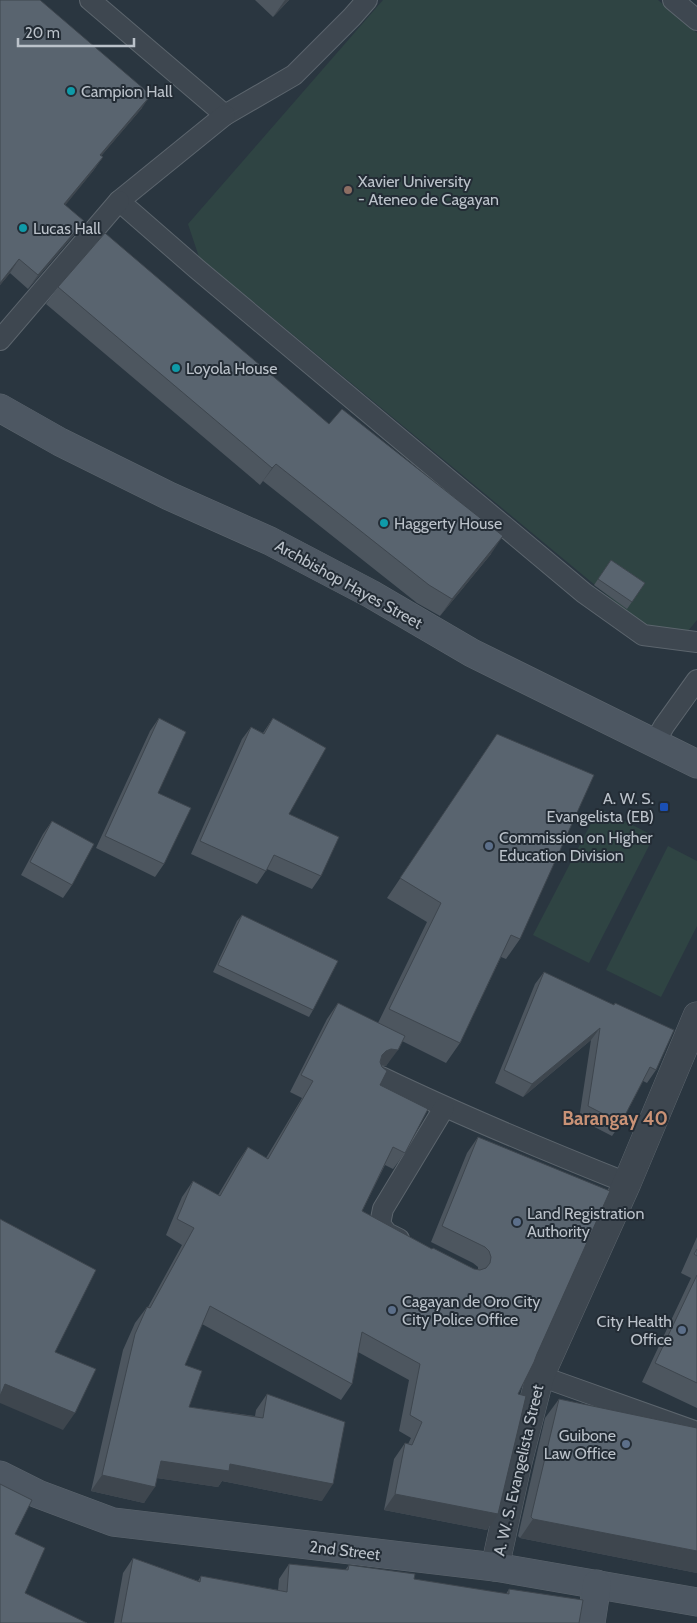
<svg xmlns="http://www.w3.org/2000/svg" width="697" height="1623" font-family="Cabin,sans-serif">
<rect width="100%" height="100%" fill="#2a3640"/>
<g fill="#2f4443">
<path d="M383 0H658L697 33V620L688 631 654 634 199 257 188 224Z"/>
<path d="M599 808 654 836 589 963 533 935Z"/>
<path d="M668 846 697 861V926L661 997 606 970Z"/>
</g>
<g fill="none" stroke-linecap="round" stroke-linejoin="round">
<g stroke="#5c656d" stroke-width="22">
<g id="lane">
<path d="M90 0 225 115 294 75 352 17 367 0"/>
<path d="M673 0 697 20"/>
<path d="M225 115 119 201 197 269 584 593 643 635 697 642"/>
<path d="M0 340 119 201"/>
<path d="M655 742 664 726 697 680"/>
<path d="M381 1077C462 1116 544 1150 627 1183"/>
<path d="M399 1239 387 1233 380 1224 383 1209 444 1108"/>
<path d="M540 1376 697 1432"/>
</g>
</g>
<g stroke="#5c656d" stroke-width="29">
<path id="street" d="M495 1567 517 1466 540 1376 627 1183 697 1016"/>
</g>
<g stroke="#5c656d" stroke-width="29">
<g id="secondary">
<path d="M0 408 60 442 169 496 270 541 371 594 472 653 697 764"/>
<path d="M0 1475 38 1494 113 1522 495 1567 697 1602"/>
<path d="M591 1623 597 1584"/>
</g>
</g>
<use href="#lane" stroke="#3e4750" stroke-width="20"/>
<use href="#street" stroke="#3e4750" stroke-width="28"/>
<use href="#secondary" stroke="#4d5762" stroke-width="28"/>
</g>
<g fill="#4d565f">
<path d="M0 0 142 108 101 156 103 157 93 171 65 205 84 221 74 235 28 289 10 273 0 285Z"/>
<path d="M255 0H289L273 17Z"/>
<path d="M58 287 329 424 491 554 440 616 417 603 263 481 260 485 46 304Z"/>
<path d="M611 560 645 583 627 609 594 585Z"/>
<path d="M159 718 158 793 164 864 155 877 96 848 150 731Z"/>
<path d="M273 718 289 814 321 876 312 889 267 869 257 884 191 854 242 739 251 727 263 733Z"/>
<path d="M497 734 520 939 506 959 501 957 460 1043 446 1063 402 1041 386 1066H382L380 1085 405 1153 393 1169 385 1165 362 1211 432 1249 474 1269H478V1267L473 1263 431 1242 467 1153 478 1137 518 1394 487 1530 384 1510 394 1459 405 1443 408 1444 411 1438 399 1431 409 1380 358 1352 352 1384 341 1400 202 1324 185 1365 189 1407 255 1416 256 1410 267 1394 322 1501 222 1481 218 1487 157 1478 144 1503 91 1491 123 1350 135 1323 147 1307H148L182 1245 166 1235 182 1197 193 1181 218 1195 237 1163 248 1147 266 1158 302 1098 290 1092 327 1019 338 1003 378 1023 427 922 387 898Z"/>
<path d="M52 821 72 885 63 898 21 875 43 834Z"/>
<path d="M242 915 313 1010 309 1017 213 972 237 921Z"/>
<path d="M544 972 656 1070 647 1083 643 1081 621 1123 612 1136 579 1119 591 1040 523 1097 495 1083 535 984Z"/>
<path d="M697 1237V1408L642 1382 691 1278 681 1273Z"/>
<path d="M559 1399 697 1428V1573L520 1538 518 1536 545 1418Z"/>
<path d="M133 1558 198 1581 201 1576 278 1590 279 1579 289 1564 345 1570 349 1565 414 1579 506 1594 509 1589 579 1623H114L123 1573Z"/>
</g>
<g fill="#3e464e">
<path d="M285 0H289L273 17Z"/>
<path d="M151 95 142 108 90 169 100 155Z"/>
<path d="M103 157 93 171 55 218 64 204Z"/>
<path d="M84 221 74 235 28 289 38 275Z"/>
<path d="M19 259 10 273 0 285V283Z"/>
<path d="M276 464 263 481 260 485 272 468Z"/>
<path d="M503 536 491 554 440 616 452 599Z"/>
<path d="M600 1028 591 1040 523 1097 532 1084Z"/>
<path d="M391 1049 398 1050 386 1066 380 1065 382 1055 386 1051Z"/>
<path d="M5 1384 75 1413 63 1430 0 1403V1391Z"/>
<path d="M161 1461 230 1464 333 1484 322 1501 222 1481 218 1487 150 1477Z"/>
<path d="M102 1475 155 1487 144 1503 91 1491Z"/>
<path d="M395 1494 498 1514 487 1530 384 1510Z"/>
<path d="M533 1519 697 1551V1573L520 1538Z"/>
</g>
<g fill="#59646f" stroke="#3e464e">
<path d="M0 0H40L151 95 100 155 103 157 64 204 84 221 38 275 19 259 0 283Z"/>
<path d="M105 233 329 424 342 409 503 536 452 599 429 585 276 464 272 468 58 287Z"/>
<path d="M611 560 645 583 632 602 598 579Z"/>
<path d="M159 718 186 732 158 793 191 808 164 864 105 836Z"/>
<path d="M273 718 326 748 289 814 339 837 321 876 274 855 266 871 200 841 251 727 264 734Z"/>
<path d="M497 734 594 775 520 939 511 935 460 1043 389 1009 441 903 400 878Z"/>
<path d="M52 821 94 844 72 885 30 862Z"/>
<path d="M242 915 338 961 313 1010 218 965Z"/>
<path d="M544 972 614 1005 615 1003 674 1030 656 1070 650 1067 621 1123 588 1106 600 1028 532 1084 504 1070Z"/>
<path d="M338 1003 405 1036 398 1050 391 1049 386 1051 382 1055 380 1062 382 1067 387 1071 380 1085 428 1109 405 1153 393 1147 362 1211 432 1249 433 1248 474 1269 480 1270 486 1268 490 1263 491 1257 489 1251 485 1247 442 1226 478 1137 610 1191 537 1354 534 1362 518 1394 526 1396 498 1514 395 1494 405 1443 412 1445 422 1422 410 1415 420 1364 362 1332 352 1384 210 1306 185 1365 202 1371 189 1407 263 1418 267 1394 345 1422 333 1484 230 1464 229 1471 161 1461 155 1487 102 1475 135 1334 147 1307 150 1308 194 1228 177 1219 193 1181 220 1196 248 1147 268 1159 313 1081 301 1075Z"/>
<path d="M0 1219 96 1270 55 1352 96 1369 75 1413 5 1384 0 1396Z"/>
<path d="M697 1249V1256L694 1254Z"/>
<path d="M697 1275V1383L655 1363Z"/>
<path d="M559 1399 697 1428V1551L533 1519 531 1517Z"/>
<path d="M0 1484 32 1500 15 1534 45 1548 25 1593 87 1623H0Z"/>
<path d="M133 1558 200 1582 201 1576 287 1592 289 1564 348 1570 349 1565 415 1574 414 1579 509 1594V1589L583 1600 579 1623H121Z"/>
</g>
<g fill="#0f9aa8" stroke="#232c35" stroke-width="2">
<circle cx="71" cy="91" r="5"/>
<circle cx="23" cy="228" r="5"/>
<circle cx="176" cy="368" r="5"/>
<circle cx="384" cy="523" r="5"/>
</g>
<circle fill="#8d6e63" stroke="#232c35" stroke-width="2" cx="348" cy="190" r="5"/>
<rect fill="#1a4fb4" stroke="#232c35" stroke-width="2" x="659" y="802" width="10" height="10" rx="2.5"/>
<g fill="#5c6f8a" stroke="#232c35" stroke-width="2">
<circle cx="489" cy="846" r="5"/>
<circle cx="517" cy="1222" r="5"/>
<circle cx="392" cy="1310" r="5"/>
<circle cx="682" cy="1330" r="5"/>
<circle cx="626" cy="1444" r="5"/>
</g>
<g text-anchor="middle" stroke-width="4" stroke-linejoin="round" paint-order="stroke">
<g font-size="16" fill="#bbc2ca" stroke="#232c35" text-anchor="start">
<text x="81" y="97">Campion Hall</text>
<text x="358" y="187">Xavier University<tspan x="358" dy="18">- Ateneo de Cagayan</tspan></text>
<text x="33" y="234">Lucas Hall</text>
<text x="186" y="374">Loyola House</text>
<text x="394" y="529">Haggerty House</text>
<text x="654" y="804" text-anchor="end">A. W. S.<tspan x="654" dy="18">Evangelista (EB)</tspan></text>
<text x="499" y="843">Commission on Higher<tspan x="499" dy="18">Education Division</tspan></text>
<text x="527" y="1219">Land Registration<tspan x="527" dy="18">Authority</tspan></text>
<text x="402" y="1307">Cagayan de Oro City<tspan x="402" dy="18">City Police Office</tspan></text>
<text x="672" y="1327" text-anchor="end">City Health<tspan x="672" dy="18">Office</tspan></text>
<text x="616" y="1441" text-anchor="end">Guibone<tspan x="616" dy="18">Law Office</tspan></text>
</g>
<g font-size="16" fill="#bbc2ca" stroke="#232c35">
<text transform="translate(349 584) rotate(29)" y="6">Archbishop Hayes Street</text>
<text transform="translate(518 1470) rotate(-77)" y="6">A. W. S. Evangelista Street</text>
<text transform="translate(345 1550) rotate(7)" y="6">2nd Street</text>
</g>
<g font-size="19" font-weight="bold" fill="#c99276" stroke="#232c35">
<text x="615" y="1125">Barangay 40</text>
</g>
</g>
<path d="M18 38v8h116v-8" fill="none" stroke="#bbc2ca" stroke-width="2.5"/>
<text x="25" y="38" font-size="15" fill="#bbc2ca" stroke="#232c35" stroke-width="4" paint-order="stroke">20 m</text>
</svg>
